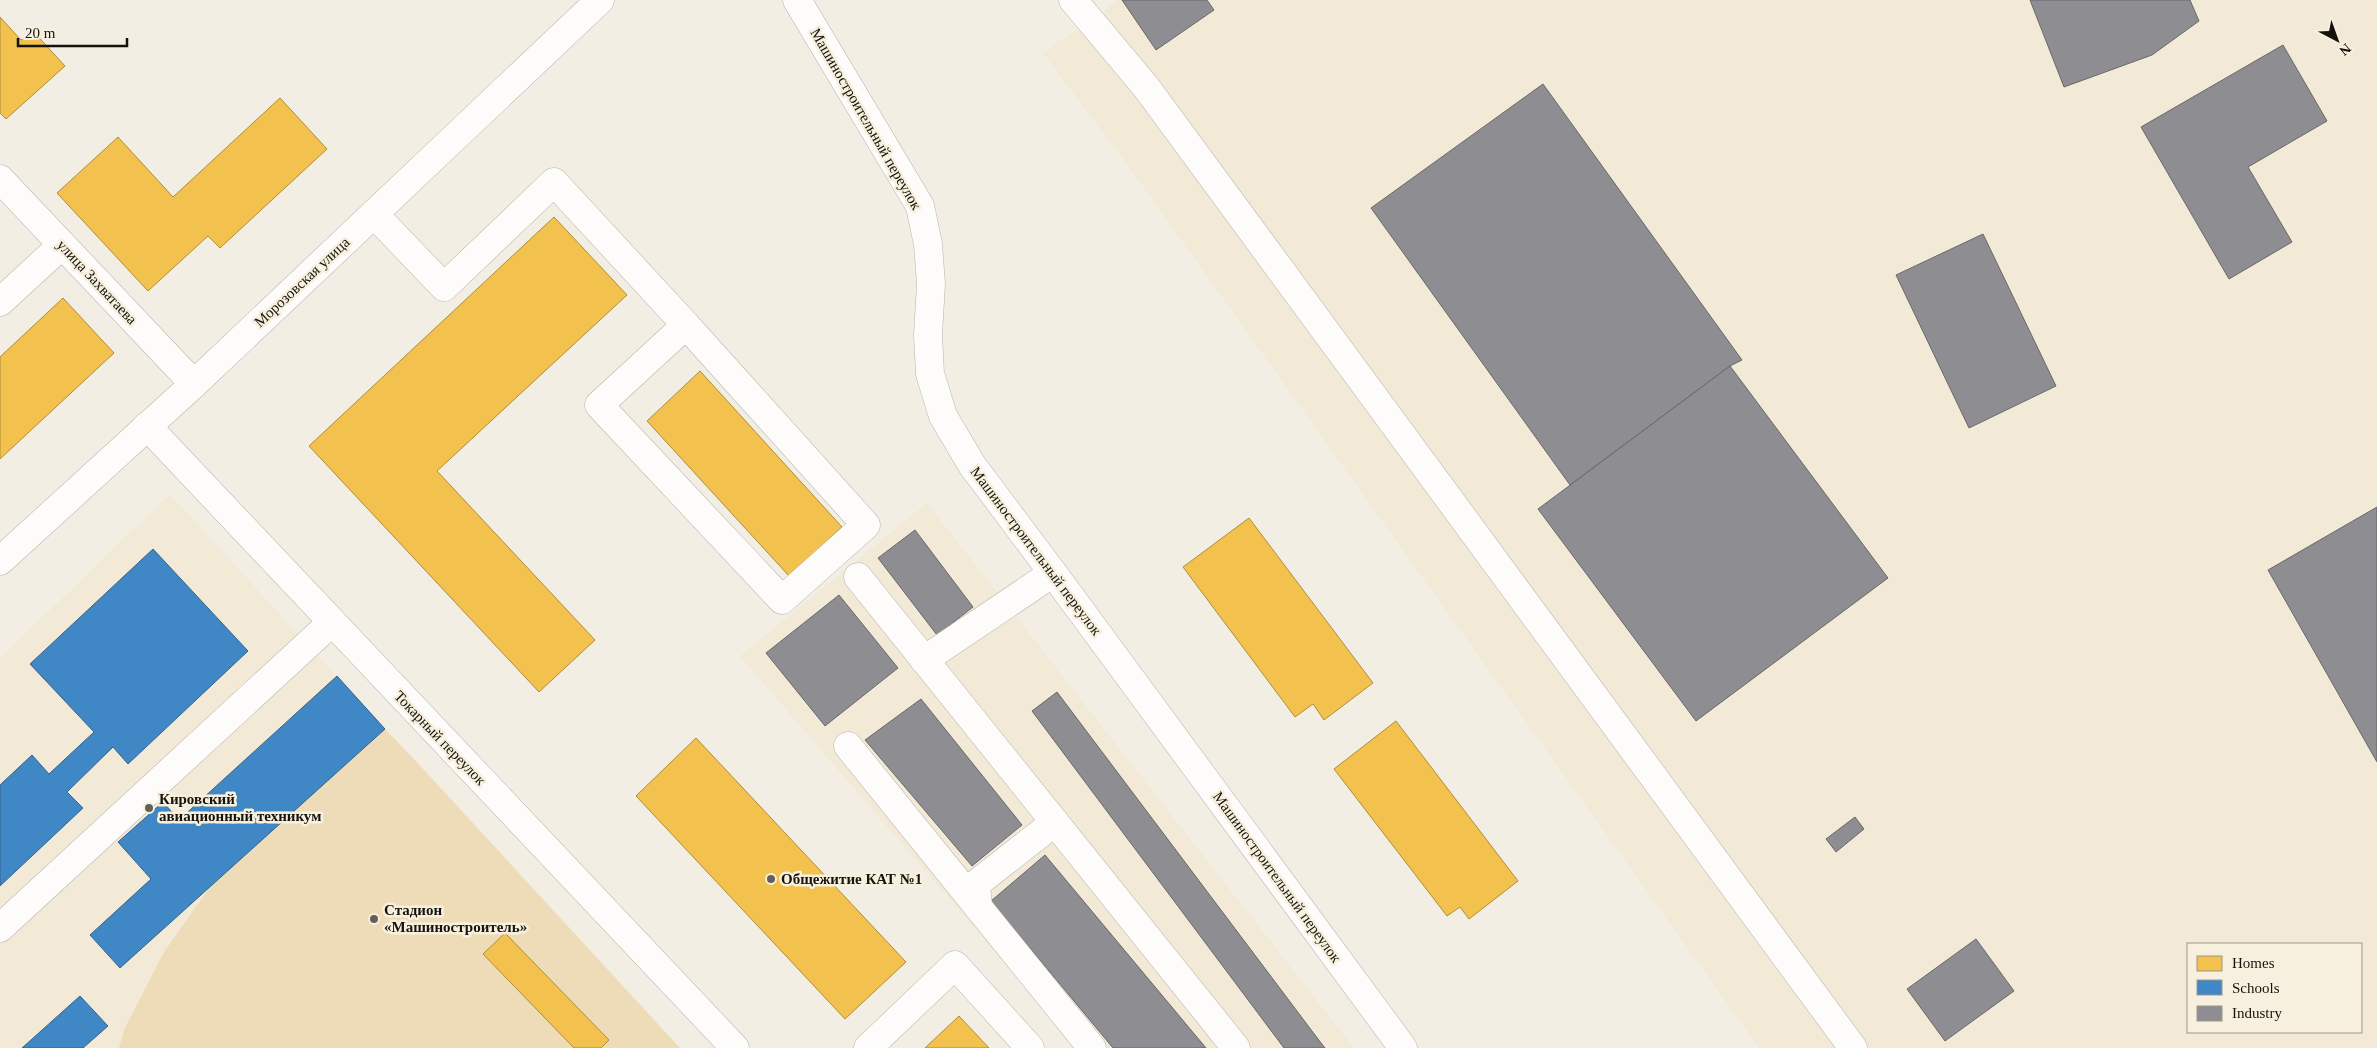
<svg xmlns="http://www.w3.org/2000/svg" width="2377" height="1048" font-family="'Times New Roman',serif">
<rect width="100%" height="100%" fill="#f2eee4"/>
<g fill="#f2ead7" fill-rule="evenodd">
<path d="M1116 0H2377V1048H1759L1129 167 1043 53 1057 42 1093 22ZM2188 944H2361V1032H2188Z"/>
<path d="M170 494 385 729 210 887 124 1030 119 1048H0V658Z"/>
<path d="M927 503 1354 1048H1078L740 656Z"/>
</g>
<path fill="#eddcb7" d="M385 729 413 758 680 1048H119L124 1030 164 952 210 887Z"/>
<g fill="#f2c14e" stroke="#b08d3a">
<path d="M0 17 21 40 32 30 65 66 6 119 0 113Z"/>
<path d="M280 98 327 149 220 248 208 236 148 291 57 193 118 137 173 197Z"/>
<path d="M554 217 627 295 437 471 595 640 539 692 309 446Z"/>
<path d="M63 298 114 353 0 459V357Z"/>
<path d="M700 371 842 527 789 576 647 421Z"/>
<path d="M1249 518 1373 683 1324 720 1313 704 1295 717 1183 567Z"/>
<path d="M1396 721 1518 881 1469 919 1460 907 1447 916 1334 769Z"/>
<path d="M696 738 906 962 845 1019 636 796Z"/>
<path d="M505 933 609 1040 601 1048H574L483 954Z"/>
<path d="M959 1016 989 1048H925Z"/>
</g>
<g fill="#3f88c5" stroke="#33658e">
<path d="M153 549 248 651 128 764 113 747 67 792 83 808 0 886V785L32 755 49 774 94 732 30 664Z"/>
<path d="M337 676 385 729 120 968 90 935 151 879 118 842 163 802 179 820Z"/>
<path d="M80 996 108 1026 83 1048H22Z"/>
</g>
<g fill="#8d8d92" stroke="#69686a">
<path d="M1122 0H1207L1214 10 1156 50Z"/>
<path d="M2030 0H2190L2199 21 2152 55 2064 87Z"/>
<path d="M2283 45 2327 121 2248 167 2292 242 2229 279 2141 127Z"/>
<path d="M1543 84 1742 360 1730 366 1570 485 1371 208Z"/>
<path d="M1983 234 2056 386 1969 428 1896 275Z"/>
<path d="M1730 366 1888 578 1696 721 1538 509Z"/>
<path d="M2377 507V762L2268 570Z"/>
<path d="M915 530 973 607 937 635 878 558Z"/>
<path d="M839 595 898 668 825 726 766 653Z"/>
<path d="M1057 692 1318 1039 1325 1048H1284L1032 711Z"/>
<path d="M921 699 1022 825 972 866 865 740Z"/>
<path d="M1855 817 1864 829 1836 852 1826 839Z"/>
<path d="M1045 855 1206 1048H1113L991 901Z"/>
<path d="M1976 939 2014 991 1945 1041 1907 989Z"/>
</g>
<g fill="none" stroke-linecap="round" stroke-linejoin="round">
<g stroke="#b6b3ab" stroke-width="29">
<g id="minor">
<path d="M797 0 920 206 928 244 931 284 928 335 930 374 943 416 972 465 1053 573 1403 1048"/>
<path d="M1073 0 1146 87 1853 1048"/>
<path d="M0 179 194 384"/>
<path d="M374 214 444 287 554 182 686 325 599 405 782 600 866 525 686 325"/>
<path d="M0 302 62 245"/>
<path d="M147 426 735 1048"/>
<path d="M0 561 194 384 600 0"/>
<path d="M858 577 1236 1048"/>
<path d="M924 660 1053 573"/>
<path d="M848 746 1092 1048"/>
<path d="M978 907 976 884 1055 822"/>
<path d="M0 928 331 623"/>
<path d="M868 1048 955 965 1030 1048"/>
</g>
</g>
<use href="#minor" stroke="#fdfcfb" stroke-width="28"/>
</g>
<g fill="#636058" stroke="#f8f0de" stroke-width="2">
<circle cx="149" cy="808" r="5"/>
<circle cx="771" cy="879" r="5"/>
<circle cx="374" cy="919" r="5"/>
</g>
<g text-anchor="middle" stroke-width="5" stroke-linejoin="round" paint-order="stroke">
<g font-size="15" fill="#16130d" stroke="#f8f0de">
<text transform="translate(866 119) rotate(60)" y="5">Машиностроительный переулок</text>
<text transform="translate(97 282) rotate(47)" y="5">улица Захватаева</text>
<text transform="translate(302 282) rotate(-43)" y="5">Морозовская улица</text>
<text transform="translate(1036 551) rotate(53)" y="5">Машиностроительный переулок</text>
<text transform="translate(440 738) rotate(46)" y="5">Токарный переулок</text>
<text transform="translate(1277 877) rotate(54)" y="5">Машиностроительный переулок</text>
</g>
<g font-size="15" font-weight="bold" fill="#16130d" stroke="#f8f0de" text-anchor="start">
<text x="159" y="804">Кировский<tspan x="159" dy="17">авиационный техникум</tspan></text>
<text x="781" y="884">Общежитие КАТ №1</text>
<text x="384" y="915">Стадион<tspan x="384" dy="17">«Машиностроитель»</tspan></text>
</g>
</g>
<rect x="2187" y="943" width="175" height="90" fill="#f8f0de" stroke="#9e988a"/>
<rect x="2197" y="956" width="25" height="15" fill="#f2c14e" stroke="#9e988a"/>
<text x="2232" y="968" font-size="15" fill="#16130d">Homes</text>
<rect x="2197" y="980" width="25" height="15" fill="#3f88c5" stroke="#9e988a"/>
<text x="2232" y="993" font-size="15" fill="#16130d">Schools</text>
<rect x="2197" y="1006" width="25" height="15" fill="#8d8d92" stroke="#9e988a"/>
<text x="2232" y="1018" font-size="15" fill="#16130d">Industry</text>
<g transform="translate(2337 40) rotate(139)" stroke="#f8f0de" stroke-width="4" paint-order="stroke">
<path d="M0-4L9 19L0 12L-9 19Z" fill="#16130d"/>
<text y="-8" font-size="14" font-weight="bold" text-anchor="middle" fill="#16130d">N</text>
</g>
<path d="M18 38v8h109v-8" fill="none" stroke="#16130d" stroke-width="2.5"/>
<text x="25" y="38" font-size="15" fill="#16130d" stroke="#f8f0de" stroke-width="4" paint-order="stroke">20 m</text>
</svg>
